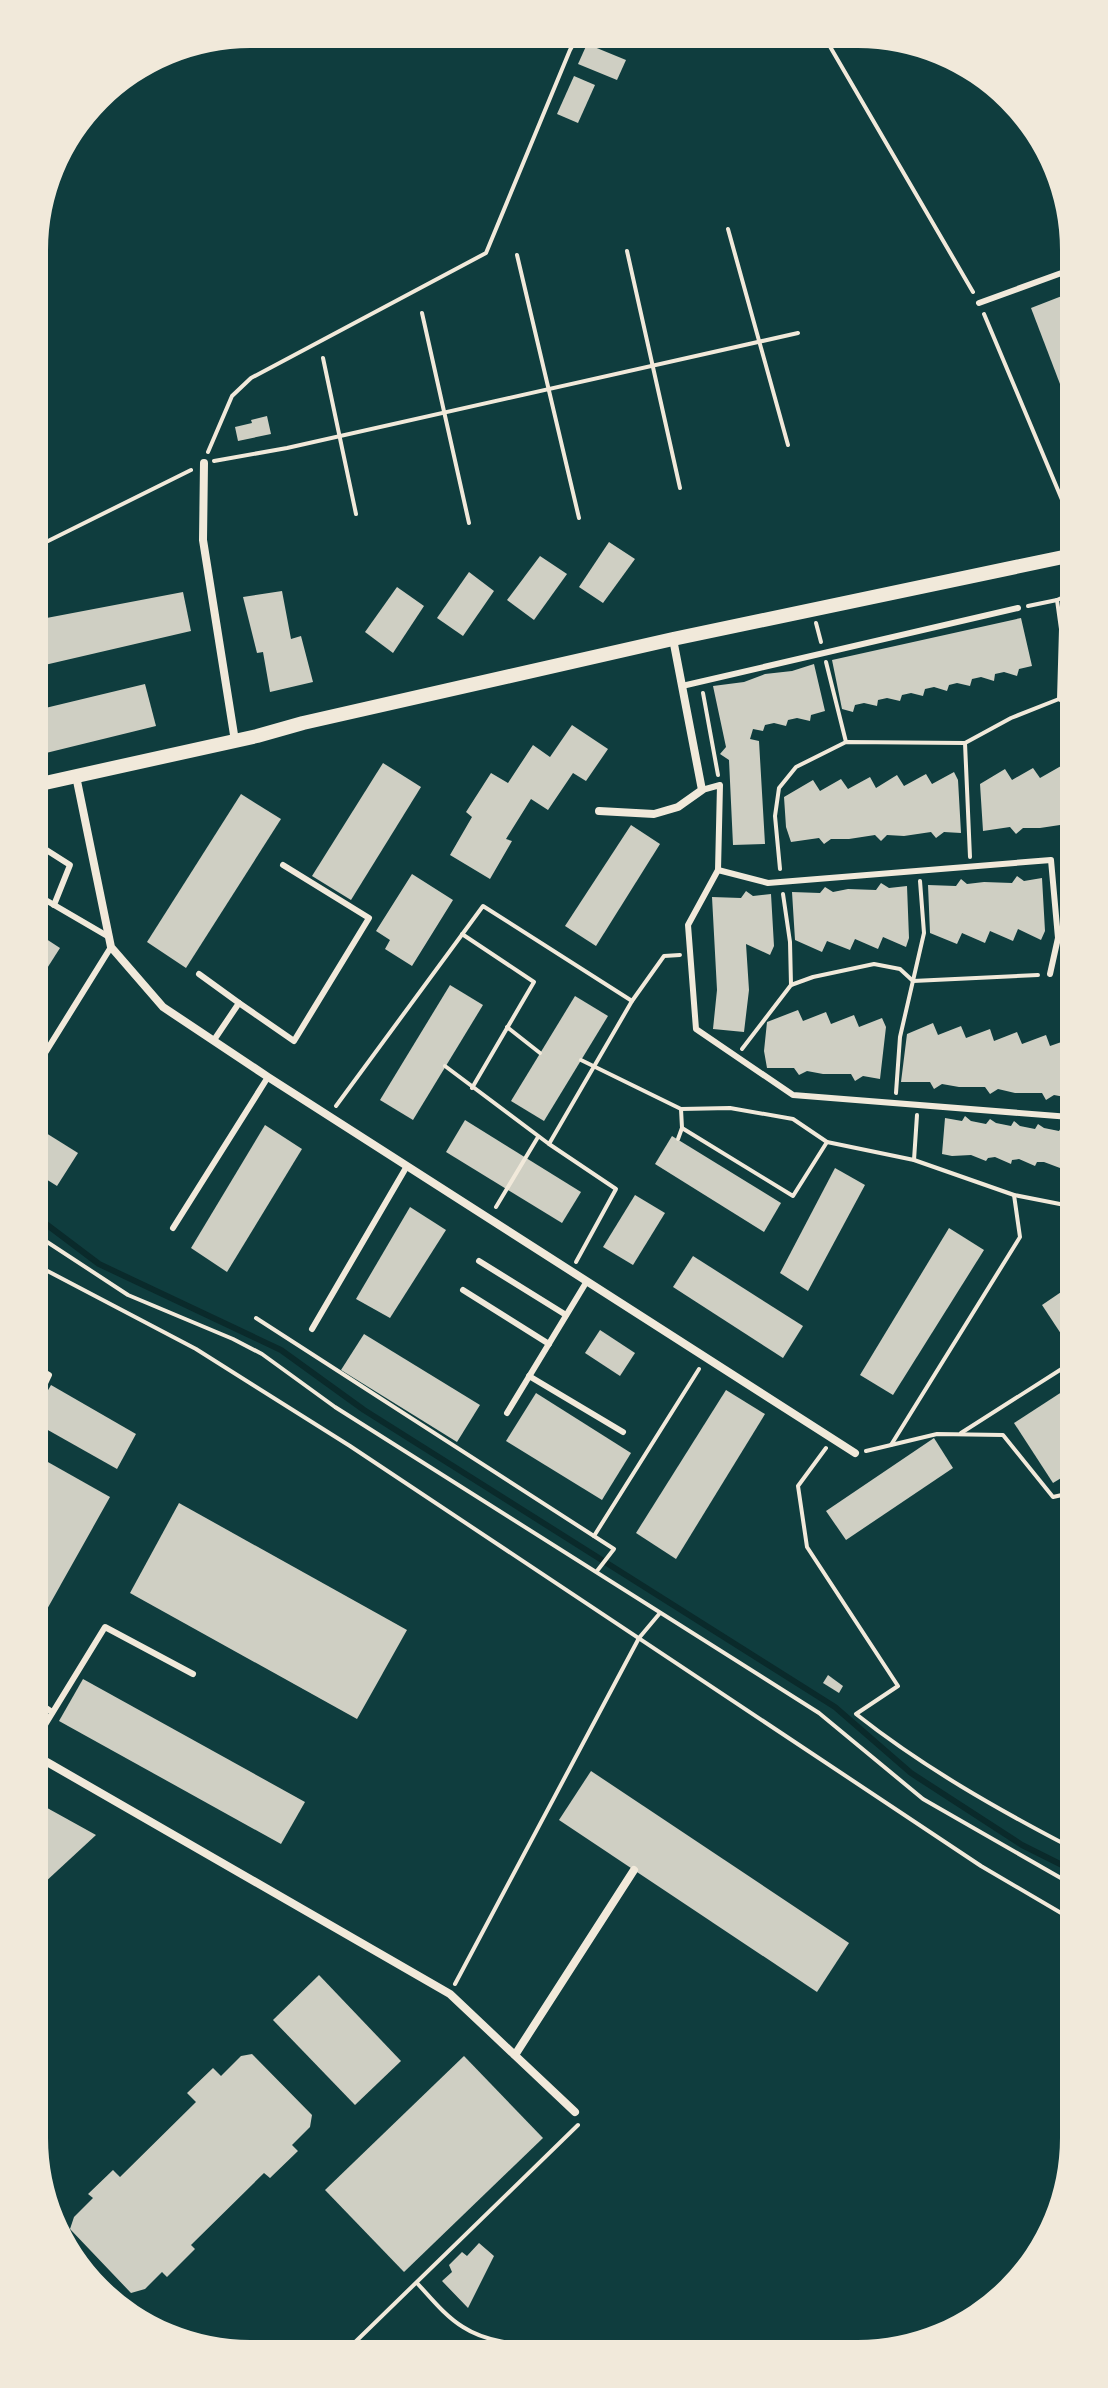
<svg xmlns="http://www.w3.org/2000/svg" width="1108" height="2388" font-family="'Exo 2',sans-serif">
<rect width="100%" height="100%" fill="#0f3d3e"/>
<g fill="none" stroke-linecap="round" stroke-linejoin="round">
<path stroke="#0a2a2b" stroke-width="6" d="M38 1218 99 1264 281 1350 364 1410 835 1707 911 1773 1022 1845 1072 1870"/>
</g>
<g fill="#cfcfc3">
<path d="M587 44 626 60 617 80 578 64Z"/>
<path d="M574 76 595 85 578 123 557 114Z"/>
<path d="M1067 294V381L1060 384 1031 308Z"/>
<path d="M267 416 271 434 238 441 235 427 252 423 251 420Z"/>
<path d="M609 542 635 559 603 603 579 587Z"/>
<path d="M540 556 567 574 534 620 507 600Z"/>
<path d="M469 572 494 591 463 636 437 618Z"/>
<path d="M397 587 424 606 393 653 365 632Z"/>
<path d="M282 591 291 639 301 636 313 682 270 692 263 652 257 653 243 597Z"/>
<path d="M183 592 191 631 36 667V620Z"/>
<path d="M1021 618 1032 666 1019 669 1017 676 1004 672 995 674 994 681 981 677 972 679 970 686 957 683 949 685 947 691 934 687 925 689 923 696 911 693 902 695 900 701 887 698 878 700 877 706 864 703 855 705 853 712 842 709 832 660Z"/>
<path d="M814 664 825 711 811 715 810 721 797 718 788 720 786 726 774 723 765 725 763 731 753 729 750 739 759 741 765 844 733 845 729 760 720 754 726 747 713 686 744 682 765 674 792 671Z"/>
<path d="M145 684 156 726 46 753 37 710Z"/>
<path d="M572 725 608 749 586 781 573 773 548 810 531 799 506 839 512 841 490 879 450 855 472 817 466 812 491 773 508 783 533 745 550 757Z"/>
<path d="M383 763 421 787 351 900 312 876Z"/>
<path d="M1061 766 1069 776 1068 905 1064 887 1060 825 1040 828H1023L1016 834 1010 827 983 831 980 784 1005 769 1012 780 1033 768 1040 778Z"/>
<path d="M954 772 958 780 961 833 944 832 936 838 931 832 904 836 887 835 881 841 875 835 849 839H831L824 844 819 838 791 842 786 827 784 797 813 780 820 791 841 779 848 789 870 777 876 788 897 775 904 786 926 774 932 784Z"/>
<path d="M241 794 281 819 186 968 147 942Z"/>
<path d="M631 825 660 844 596 946 565 926Z"/>
<path d="M412 874 453 900 412 966 385 949 390 940 376 931Z"/>
<path d="M1017 876 1024 881 1042 878 1045 931 1041 940 1018 929 1013 941 990 931 985 943 962 933 957 944 930 933 928 885 956 886 961 879 967 884 984 882 1012 883Z"/>
<path d="M881 883 889 888 907 886 909 938 906 947 883 937 878 949 855 939 850 950 827 941 822 952 795 940 792 892 820 893 825 887 833 892 848 889 876 890Z"/>
<path d="M746 891 753 896 771 894 774 946 770 955 746 944 749 990 744 1032 713 1029 717 990 712 897 741 898Z"/>
<path d="M37 933 60 948 37 984Z"/>
<path d="M450 985 483 1005 413 1120 380 1100Z"/>
<path d="M575 996 608 1016 544 1121 511 1101Z"/>
<path d="M798 1010 803 1021 826 1012 831 1024 854 1015 859 1027 882 1018 886 1027 880 1079 863 1076 855 1081 851 1074H823L807 1071 799 1075 794 1068H767L764 1051 767 1022Z"/>
<path d="M933 1023 938 1035 961 1026 966 1038 990 1029 994 1041 1017 1032 1022 1044 1046 1035 1050 1046 1070 1039V1098L1054 1095 1046 1100 1042 1093H1015L998 1089 990 1094 985 1087H959L942 1084 934 1089 930 1082H901L907 1034Z"/>
<path d="M965 1116 971 1121 986 1124 990 1119 996 1123 1011 1126 1014 1121 1020 1126 1035 1129 1038 1124 1044 1128 1059 1131 1062 1126 1070 1131V1164L1061 1165 1060 1168 1044 1162H1037L1035 1166 1019 1159 1012 1160 1011 1164 995 1157 988 1158 986 1161 971 1155 952 1156 942 1154 945 1118 962 1121Z"/>
<path d="M465 1120 581 1192 562 1223 446 1152Z"/>
<path d="M265 1125 302 1149 227 1272 191 1248Z"/>
<path d="M38 1128 78 1153 57 1186 38 1174Z"/>
<path d="M672 1136 781 1203 764 1232 655 1164Z"/>
<path d="M835 1168 865 1185 808 1291 780 1273Z"/>
<path d="M635 1195 665 1213 633 1265 603 1247Z"/>
<path d="M410 1207 446 1230 390 1318 356 1299Z"/>
<path d="M949 1228 984 1250 893 1395 860 1375Z"/>
<path d="M693 1256 803 1326 783 1358 673 1287Z"/>
<path d="M1070 1286 1071 1349 1042 1305Z"/>
<path d="M600 1330 635 1353 620 1376 585 1353Z"/>
<path d="M364 1334 480 1405 457 1442 341 1370Z"/>
<path d="M51 1385 136 1434 117 1469 39 1425V1406Z"/>
<path d="M1071 1386V1472L1053 1483 1014 1423Z"/>
<path d="M726 1390 765 1414 676 1559 636 1533Z"/>
<path d="M536 1393 631 1453 602 1500 506 1441Z"/>
<path d="M934 1438 953 1468 846 1540 826 1511Z"/>
<path d="M39 1457 110 1497 46 1611 39 1607Z"/>
<path d="M179 1503 407 1630 357 1719 130 1593Z"/>
<path d="M828 1675 843 1686 839 1693 823 1683Z"/>
<path d="M83 1679 305 1802 281 1844 59 1721Z"/>
<path d="M591 1771 849 1943 817 1992 559 1820Z"/>
<path d="M40 1804 96 1835 43 1884 40 1883Z"/>
<path d="M319 1975 401 2061 355 2105 273 2020Z"/>
<path d="M252 2054 312 2115 310 2127 292 2145 298 2151 270 2178 264 2173 191 2245 195 2249 167 2277 162 2272 145 2289 131 2293 70 2229 74 2217 93 2198 88 2194 113 2170 120 2177 196 2102 187 2093 213 2068 221 2076 241 2056Z"/>
<path d="M464 2056 543 2138 404 2272 325 2190Z"/>
<path d="M479 2243 494 2256 468 2308 442 2281 452 2272 449 2265 462 2252 467 2256Z"/>
</g>
<g fill="none" stroke-linecap="round" stroke-linejoin="round">
<g stroke="#f1e9da" stroke-width="4">
<path d="M825 38 973 292"/>
<path d="M728 229 788 445"/>
<path d="M627 251 680 488"/>
<path d="M517 255 579 518"/>
<path d="M422 313 469 523"/>
<path d="M984 314 1068 514"/>
<path d="M323 358 356 514"/>
<path d="M208 452 232 396 251 378 486 253 570 50 578 36"/>
<path d="M214 461 287 448 798 333"/>
<path d="M36 547 191 470"/>
<path d="M1028 606 1057 600 1068 595"/>
<path d="M816 623 821 642"/>
<path d="M826 662 846 742"/>
<path d="M703 693 718 775"/>
<path d="M1059 699 1068 705"/>
<path d="M965 743 970 857"/>
<path d="M780 869 775 816 779 788 796 767 846 742 965 743 1011 718 1059 699 1061 629 1057 600"/>
<path d="M783 894 790 942 791 985"/>
<path d="M462 934 534 982 472 1088"/>
<path d="M507 1027 540 1053"/>
<path d="M742 1049 791 985 813 977 874 964 900 969 913 981 1038 975"/>
<path d="M581 1060 681 1109 730 1108 793 1119 827 1142 914 1160 1014 1195 1070 1206"/>
<path d="M445 1066 549 1144 632 1001 664 956 680 955"/>
<path d="M896 1093 900 1037 924 933 920 881"/>
<path d="M336 1106 483 906 632 1001"/>
<path d="M682 1128 793 1196 827 1142"/>
<path d="M678 1139 682 1128 681 1109"/>
<path d="M549 1144 616 1189 576 1262"/>
<path d="M914 1160 917 1115"/>
<path d="M496 1207 538 1137"/>
<path d="M38 1236 128 1295 233 1339 262 1354 335 1407 819 1713 923 1799 1073 1885"/>
<path d="M38 1266 196 1349 350 1446 981 1866 1073 1920"/>
<path d="M256 1318 614 1549 597 1571"/>
<path d="M961 1433 1071 1363"/>
<path d="M891 1445 1020 1237 1014 1195"/>
<path d="M826 1448 798 1486 807 1547 898 1686 856 1714C923 1767 997 1809 1072 1848"/>
<path d="M866 1451 937 1434 1003 1435 1053 1497 1071 1493"/>
<path d="M594 1536 699 1369"/>
<path d="M455 1984 639 1638 660 1613"/>
<path d="M417 2283C431 2298 445 2316 463 2327 489 2344 525 2345 555 2348"/>
<path d="M348 2349 578 2125"/>
</g>
<g stroke="#f1e9da" stroke-width="6">
<path d="M979 303 1067 271"/>
<path d="M682 686 1018 608"/>
<path d="M702 790 720 785 718 870 688 925 696 1029 793 1095 1070 1117"/>
<path d="M37 844 70 865 54 905"/>
<path d="M718 870 768 883 1051 860 1058 938 1050 974"/>
<path d="M37 895 109 937"/>
<path d="M199 974 239 1003"/>
<path d="M214 1040 239 1003 294 1041 369 918 283 865"/>
<path d="M37 1066 111 947"/>
<path d="M173 1228 268 1077"/>
<path d="M479 1261 566 1315"/>
<path d="M463 1290 549 1344"/>
<path d="M312 1329 407 1166"/>
<path d="M39 1369 49 1375 39 1396"/>
<path d="M529 1376 623 1432"/>
<path d="M507 1413 587 1281"/>
<path d="M40 1704 52 1712"/>
<path d="M40 1733 105 1627 193 1674"/>
</g>
<g stroke="#f1e9da" stroke-width="8">
<path d="M204 463 203 540 235 741"/>
<path d="M76 776 111 947 163 1007 268 1077 855 1453"/>
<path d="M599 811 654 814 678 807 702 790 673 639"/>
<path d="M40 1758 450 1994 575 2112"/>
<path d="M515 2055 634 1870"/>
</g>
<path stroke="#f1e9da" stroke-width="14" d="M36 785 257 736 303 723 673 639 1068 556"/>
</g>
<path d="M0 0H1108V2388H0ZM250 48H858A202 202 0 0 1 1060 250V2138A202 202 0 0 1 858 2340H250A202 202 0 0 1 48 2138V250A202 202 0 0 1 250 48Z" fill="#f1e9da" fill-rule="evenodd"/>
</svg>
